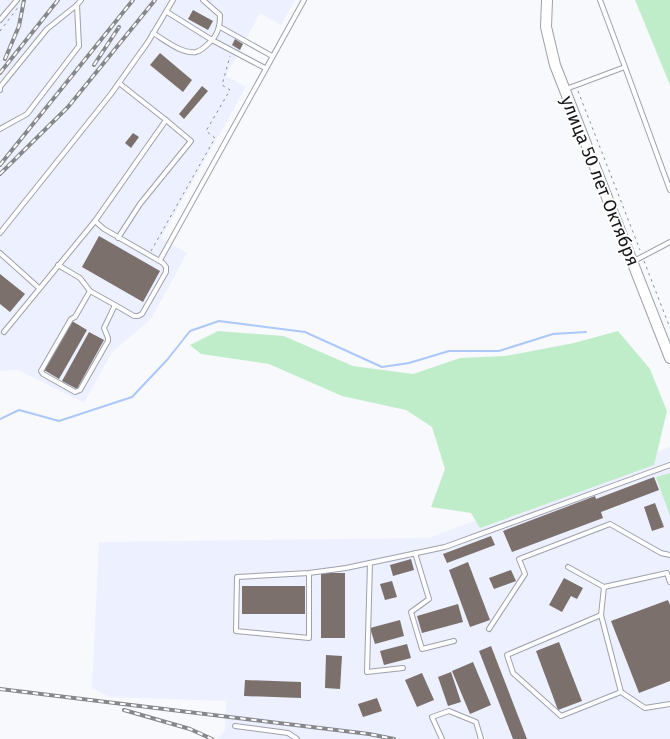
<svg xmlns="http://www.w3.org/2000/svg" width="670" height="739" font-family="'Fira Sans',sans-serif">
<rect width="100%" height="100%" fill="#f8f9fd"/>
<g fill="#ecf0ff">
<path d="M0 0H295L281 25 260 13 226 76 246 87 161 238 187 253 151 319 112 352 84 403 18 370 0 371Z"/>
<path d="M670 447V739H217L225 730 226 701 109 697 92 688 99 542 429 538Z"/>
</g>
<g fill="#c0edc9">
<path d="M635 0H670V85Z"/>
<path d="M218 331 284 336 353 366 413 374 460 358 505 356 574 343 618 331 650 369 667 411 654 465 480 528 471 513 431 507 445 469 432 427 406 410 342 396 269 364 201 354 190 345Z"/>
<path d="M670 473V516L656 477Z"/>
</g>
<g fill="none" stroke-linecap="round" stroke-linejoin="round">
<path stroke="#acc7fb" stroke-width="2" d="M0 419 19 410 59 421 132 397 167 360 190 331 219 321 305 332 382 367 409 363 449 351H499L553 334 586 332"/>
</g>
<g fill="#7b706c">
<path d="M193 10 213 21 208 30 188 19Z"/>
<path d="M235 39 243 44 240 50 232 45Z"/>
<path d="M160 53 192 80 183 92 150 65Z"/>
<path d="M202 86 208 91 184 119 179 114Z"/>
<path d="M133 133 139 137 131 148 125 143Z"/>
<path d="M99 236 160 271 143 302 82 267Z"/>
<path d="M0 274 25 294 10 312 0 304Z"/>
<path d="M72 321 87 330 59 379 44 370Z"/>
<path d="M89 332 104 340 77 389 62 381Z"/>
<path d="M654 477 659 490 601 512 603 518 512 552 503 531 595 496 596 499Z"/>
<path d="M655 503 664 527 652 531 644 507Z"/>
<path d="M491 536 495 545 447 563 443 554Z"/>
<path d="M411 559 414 570 393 576 390 565Z"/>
<path d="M468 562 490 620 470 627 449 570Z"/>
<path d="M511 570 516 581 494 589 489 578Z"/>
<rect x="321" y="573" width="24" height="65"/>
<path d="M564 578 583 588 577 599 571 596 562 612 549 605Z"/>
<path d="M392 581 397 597 385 600 380 584Z"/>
<rect x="242" y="586" width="63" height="28"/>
<path d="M668 600 670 605V681L639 693 611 621Z"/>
<path d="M458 604 463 622 422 633 417 616Z"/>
<path d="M400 620 404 636 375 644 370 628Z"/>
<path d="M559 642 582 701 558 710 536 651Z"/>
<path d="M407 644 411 658 384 665 380 651Z"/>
<path d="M491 646 527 739H513L479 651Z"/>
<path d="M326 655 342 656 340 689 325 688Z"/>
<path d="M473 662 491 705 470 714 452 671Z"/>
<path d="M451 672 461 702 448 706 438 677Z"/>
<path d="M422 673 434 700 417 707 405 680Z"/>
<path d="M245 680 301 682V698L244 696Z"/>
<path d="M377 698 382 711 363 717 358 704Z"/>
</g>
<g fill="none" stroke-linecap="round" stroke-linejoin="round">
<g stroke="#9ea1ab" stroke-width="6">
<g id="service">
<path d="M600 0 625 67"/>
<path d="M167 12 212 40 265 68"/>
<path d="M0 20 17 0"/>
<path d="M220 27 272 56"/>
<path d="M153 33C165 40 181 54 196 52 201 51 206 46 209 43 218 35 220 26 220 15L203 0"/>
<path d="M566 89 625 67 670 190"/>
<path d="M0 90V87L47 29 77 5 81 0"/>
<path d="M0 129 27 114 79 46 77 5"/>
<path d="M95 221 104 229 163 263 166 267V272L142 314 138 316H134L115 305 104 328 108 338V341L80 390 75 392 43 374 41 371 71 319 75 317 90 291 115 305"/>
<path d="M0 233 111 94 148 42 173 0"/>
<path d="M118 238 140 204 191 141 166 120"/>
<path d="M0 253 39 288"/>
<path d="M160 260 304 0"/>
<path d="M634 261 670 242"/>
<path d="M58 265 80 278 90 291"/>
<path d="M4 332 95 221 166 120 119 83"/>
<path d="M415 553 429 599 411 612 422 649 454 641"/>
<path d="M370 563 367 672 403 668"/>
<path d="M568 567 604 587"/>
<path d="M309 573V638L236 631 237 577 309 573 346 568 445 547 670 465"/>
<path d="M670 582 667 573 604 587 601 615 507 655 513 673 561 716 621 692 645 708 670 704"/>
<path d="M601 615 621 692"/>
<path d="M489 629 525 574 519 559 610 524 661 553 670 555"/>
<path d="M235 726 288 733 297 739"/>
<path d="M442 739 432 717 449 711 476 722 481 739"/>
</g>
</g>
<g stroke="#9ea1ab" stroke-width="12">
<path id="secondary" d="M547 0 546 27 555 65 670 358"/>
</g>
<g stroke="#898a8e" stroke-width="1" stroke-dasharray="2.5 4" stroke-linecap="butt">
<path d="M0 31 19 6"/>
<path d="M578 91 640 250"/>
<path d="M151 251 215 138 206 131 230 90 222 85 230 56"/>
<path d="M644 261 670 328"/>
</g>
<use href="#service" stroke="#fff" stroke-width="4"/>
<use href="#secondary" stroke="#fff" stroke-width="10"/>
<g stroke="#86878b" stroke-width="4">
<g id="rail">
<path d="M5 59 19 26 24 0"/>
<path d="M94 65 119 27"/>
<path d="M0 73 58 0"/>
<path d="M0 165 133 0"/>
<path d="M0 174 68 107 155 0"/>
<path d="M0 689 369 734 394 739"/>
<path d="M124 710 190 729 212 739"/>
</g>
</g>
<use href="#rail" stroke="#fff" stroke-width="2" stroke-dasharray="5.5" stroke-linecap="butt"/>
</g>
<g text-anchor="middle" stroke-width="4" stroke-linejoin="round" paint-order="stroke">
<g font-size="18" fill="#15161a" stroke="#fff">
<text transform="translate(600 181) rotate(68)" y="6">улица 50 лет Октября</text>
</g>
</g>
</svg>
